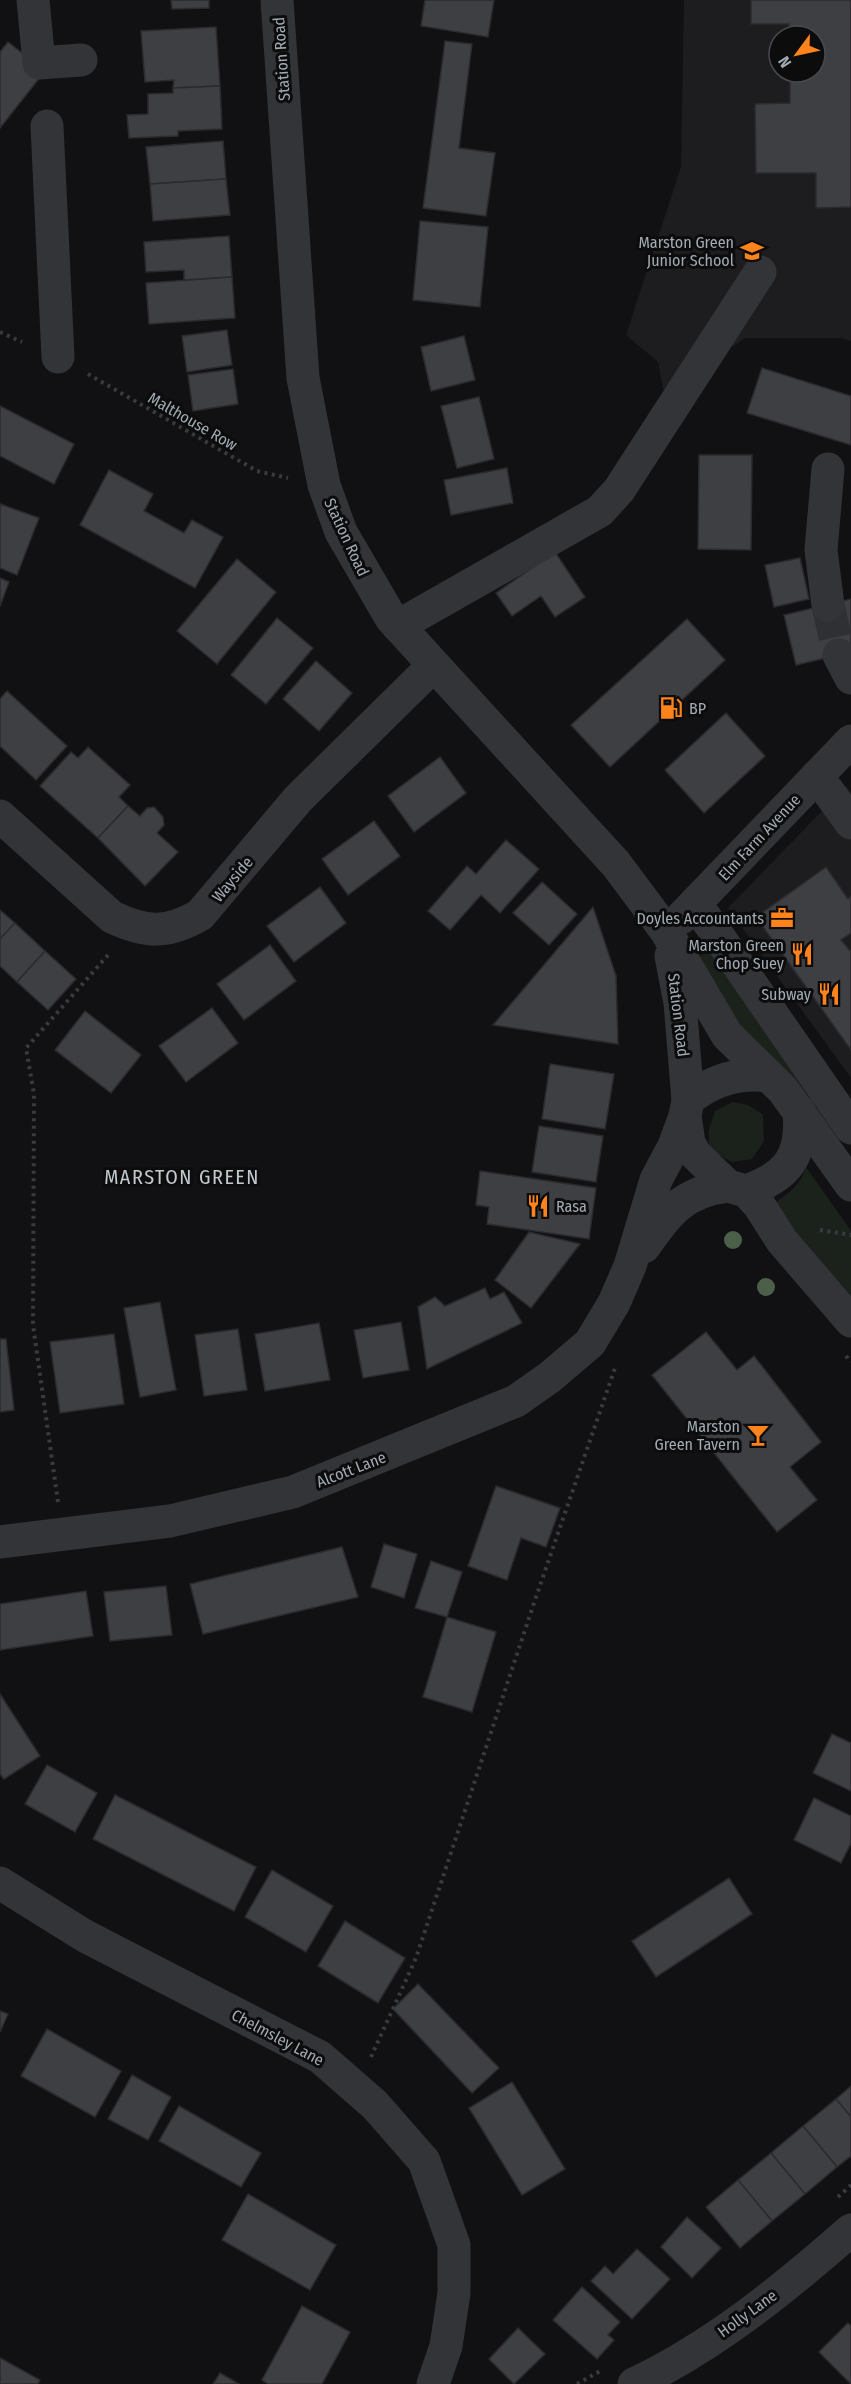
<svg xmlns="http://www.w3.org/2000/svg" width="851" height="2384" font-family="'Fira Sans Condensed',sans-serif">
<rect width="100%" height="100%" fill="#111113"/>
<g fill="#1d1d20" fill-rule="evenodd">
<path d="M684 0H851V341L841 338H745L664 393 658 362 626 335 681 167ZM779 36H815V72H779Z"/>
<path d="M846 786 851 793V1078L728 908Z"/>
</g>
<g fill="#1b221b">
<path d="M711 949 835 1119 825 1129 748 1045 700 956 704 950Z"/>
<path d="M733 1102 748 1105 763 1115 764 1141 752 1159 732 1162 709 1150V1129L715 1111Z"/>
<path d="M806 1167 851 1231V1295L771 1206C786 1195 801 1186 806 1167Z"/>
</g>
<g fill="#3d3f43" stroke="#2b2b2f" stroke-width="1.5">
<path d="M171 0H209V8L172 9Z"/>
<path d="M425 0H494L488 37 421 26Z"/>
<path d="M751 0H851V207L816 208V173H756L755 104 790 103V72H815V36H789V24H751Z"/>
<path d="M216 27 220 86 173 88 174 80 145 82 141 31Z"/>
<path d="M445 41 472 44 459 148 495 153 486 216 423 208Z"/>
<path d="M8 42 45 71 0 128V52Z"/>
<path d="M220 86 222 129 178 131V136L129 138 127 115 148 114V94L173 93V88Z"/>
<path d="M223 141 226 179 150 184 146 147Z"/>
<path d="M226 179 230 215 153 221 150 184Z"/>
<path d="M420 221 488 227 480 307 413 300Z"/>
<path d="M229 236 232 277 184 280V270L146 272 144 242Z"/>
<path d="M232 277 235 318 149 324 146 283Z"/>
<path d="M227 330 232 365 187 372 182 336Z"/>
<path d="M464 336 475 380 431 391 421 347Z"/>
<path d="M762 368 851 396V445L747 413Z"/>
<path d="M233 369 238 404 193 411 188 375Z"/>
<path d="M479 397 494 459 457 468 441 406Z"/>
<path d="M0 406 74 444 54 484 0 456Z"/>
<path d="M699 455H752L751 550 698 549Z"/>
<path d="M507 468 513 503 451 515 444 480Z"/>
<path d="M109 470 153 494 144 511 184 533 192 520 223 537 195 588 80 525Z"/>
<path d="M0 504 39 518 17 575 0 568Z"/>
<path d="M555 552 585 597 555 617 541 596 512 616 496 593Z"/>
<path d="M800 558 809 599 774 607 765 565Z"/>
<path d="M237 559 276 592 217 664 177 631Z"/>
<path d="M0 578 9 582 0 606Z"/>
<path d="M851 599V652L796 665 784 615Z"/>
<path d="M277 618 313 648 266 704 231 675Z"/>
<path d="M687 619 725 660 610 767 571 725Z"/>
<path d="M316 661 352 693 319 731 283 699Z"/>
<path d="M7 691 67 746 36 780 0 746V699Z"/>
<path d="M726 713 765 756 704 813 665 770Z"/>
<path d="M88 747 130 785 119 797 128 806 98 838 40 786 71 752 78 758Z"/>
<path d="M440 757 466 793 414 832 388 796Z"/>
<path d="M128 806 140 816 147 808 154 807 163 817 164 825 157 833 178 852 145 886 98 838Z"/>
<path d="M374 821 400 856 348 895 322 859Z"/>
<path d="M506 840 539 869 500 913 481 895 450 930 428 911 467 866 476 874Z"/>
<path d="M826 867 848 899 851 896V933L841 940 851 952V1050L756 917Z"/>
<path d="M542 882 577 914 549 945 513 913Z"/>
<path d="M320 887 346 923 294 962 267 926Z"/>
<path d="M593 907 616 976 618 1044 493 1025Z"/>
<path d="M0 910 15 923 0 939Z"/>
<path d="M15 923 45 951 17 982 0 966V939Z"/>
<path d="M270 945 296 981 244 1020 217 984Z"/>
<path d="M45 951 76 979 48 1010 17 982Z"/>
<path d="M212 1008 238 1043 186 1082 159 1046Z"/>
<path d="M85 1011 141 1055 111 1093 55 1050Z"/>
<path d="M550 1064 614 1074 605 1129 542 1119Z"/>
<path d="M539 1126 603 1136 596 1182 532 1172Z"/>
<path d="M480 1171 596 1188 589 1239 487 1224 489 1207 476 1205Z"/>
<path d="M529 1232 580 1244 531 1308 495 1280Z"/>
<path d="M485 1288 490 1299 504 1292 522 1323 427 1369 418 1307 435 1297 445 1306Z"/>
<path d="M160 1302 176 1390 140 1397 124 1308Z"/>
<path d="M401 1322 409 1370 363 1378 354 1330Z"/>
<path d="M319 1323 330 1380 265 1391 255 1334Z"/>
<path d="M238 1329 247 1390 204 1396 195 1335Z"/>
<path d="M706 1332 737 1370 754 1356 821 1442 790 1467 817 1500 777 1532 652 1375Z"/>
<path d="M114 1334 124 1404 60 1413 50 1342Z"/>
<path d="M0 1339H6L14 1410 0 1412Z"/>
<path d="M496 1486 560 1508 546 1547 521 1538 507 1580 468 1566Z"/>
<path d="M384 1544 417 1554 404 1598 371 1587Z"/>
<path d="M342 1547 358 1597 203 1634 190 1584Z"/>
<path d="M431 1561 462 1572 447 1617 415 1608Z"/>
<path d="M166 1586 172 1635 110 1641 104 1592Z"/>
<path d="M86 1591 93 1636 0 1650V1604Z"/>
<path d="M447 1617 496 1632 472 1712 423 1697Z"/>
<path d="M0 1694 40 1756 4 1779 0 1774Z"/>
<path d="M832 1734 851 1743V1791L813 1773Z"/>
<path d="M47 1765 97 1793 75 1832 25 1804Z"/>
<path d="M115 1795 256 1867 234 1911 93 1839Z"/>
<path d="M814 1798 851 1816V1843L841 1863 794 1840Z"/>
<path d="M272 1870 333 1906 306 1952 245 1917Z"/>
<path d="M729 1878 752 1914 656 1977 632 1941Z"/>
<path d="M345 1921 405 1958 378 2003 318 1966Z"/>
<path d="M418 1984 499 2068 472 2093 393 2009Z"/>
<path d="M0 2011 8 2014 0 2032Z"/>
<path d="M47 2029 121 2071 95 2117 21 2076Z"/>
<path d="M132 2075 171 2097 148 2140 108 2119Z"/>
<path d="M512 2082 565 2169 522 2195 469 2108Z"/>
<path d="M851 2086V2117L836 2099Z"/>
<path d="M836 2099 851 2117V2156L837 2167 803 2126Z"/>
<path d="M179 2106 261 2153 241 2187 159 2141Z"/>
<path d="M803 2126 837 2167 805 2194 771 2153Z"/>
<path d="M771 2153 805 2194 772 2221 738 2180Z"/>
<path d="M738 2180 772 2221 740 2248 706 2207Z"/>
<path d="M248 2194 336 2245 310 2290 222 2240Z"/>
<path d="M687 2217 721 2248 692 2278 661 2247Z"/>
<path d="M637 2249 670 2279 632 2319 591 2281 605 2266 613 2274Z"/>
<path d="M582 2287 620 2322 608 2335 614 2340 597 2359 553 2320Z"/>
<path d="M302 2306 350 2332 322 2384H268L262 2380Z"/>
<path d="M848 2323 851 2326V2384L819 2352Z"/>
<path d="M518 2328 545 2354 514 2384 489 2359Z"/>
<path d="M0 2358 40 2380 38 2384H0Z"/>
<path d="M220 2373 239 2384H213Z"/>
</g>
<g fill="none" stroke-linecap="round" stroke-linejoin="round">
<path stroke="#2e3033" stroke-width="33" stroke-dasharray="33 16" stroke-linecap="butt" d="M828 605 839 655"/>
<g stroke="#383b3f" stroke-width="4" stroke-dasharray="3 4.5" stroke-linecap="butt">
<path d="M0 332 22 342"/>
<path d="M88 374 257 471 288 478"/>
<path d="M820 1230 851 1235"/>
<path d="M846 1356 851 1362"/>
<path d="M58 1502 33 1325 34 1094 26 1048 108 955"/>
<path d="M371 2057 416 1958 535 1600 615 1368"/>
<path d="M838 2197 851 2185"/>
<path d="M577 2384 600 2371"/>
</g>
<g stroke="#323438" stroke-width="33">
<path d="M33 0 39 63 81 60"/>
<path d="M277 0 303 378 324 485 341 532 391 618 616 864 666 931 727 1035 783 1090 851 1185"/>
<path d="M47 126 58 357"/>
<path d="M828 469 821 550 828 605"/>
<path d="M398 626 600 511 619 490 760 272"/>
<path d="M839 655 851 678"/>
<path d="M817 776 851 823"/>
<path d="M0 816 112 917C146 933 167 934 200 915L298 799 433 666"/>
<path d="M696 904 851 1128"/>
<path d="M681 918 851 741"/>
<path d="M671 956 680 1003 688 1100 685 1116 689 1143 695 1154 728 1186 746 1191 759 1205 782 1241 851 1321"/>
<path d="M688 1100C712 1080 738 1072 769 1076"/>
<path d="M746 1191C788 1176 803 1157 799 1111"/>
<path d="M644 1247C668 1212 683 1192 728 1186"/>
<path d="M0 1542 170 1521 293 1492 516 1401 550 1377 590 1343 614 1303 630 1266 656 1180 674 1146 685 1116"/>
<path d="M0 1883 85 1936 320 2057 375 2105 424 2161 454 2245V2293L446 2346 433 2384"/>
<path d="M634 2384C714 2346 785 2288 851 2230"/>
</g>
</g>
<g fill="#4c6049">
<circle cx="733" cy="1240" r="9"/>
<circle cx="766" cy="1287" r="9"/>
</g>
<defs>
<g id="school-bare" transform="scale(1.8)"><path d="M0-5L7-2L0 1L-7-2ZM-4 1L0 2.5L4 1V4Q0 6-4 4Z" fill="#fe831d" stroke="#0c0c0d" stroke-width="2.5" paint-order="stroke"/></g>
<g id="fuel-bare" transform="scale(1.8)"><path d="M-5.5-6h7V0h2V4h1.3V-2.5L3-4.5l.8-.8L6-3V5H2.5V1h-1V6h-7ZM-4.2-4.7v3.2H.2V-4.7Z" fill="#fe831d" stroke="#0c0c0d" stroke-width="2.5" paint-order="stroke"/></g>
<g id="office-bare" transform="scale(1.8)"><path d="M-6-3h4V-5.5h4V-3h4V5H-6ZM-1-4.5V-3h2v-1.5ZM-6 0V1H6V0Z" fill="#fe831d" stroke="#0c0c0d" stroke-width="2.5" paint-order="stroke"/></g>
<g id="restaurant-bare" transform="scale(1.8)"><path d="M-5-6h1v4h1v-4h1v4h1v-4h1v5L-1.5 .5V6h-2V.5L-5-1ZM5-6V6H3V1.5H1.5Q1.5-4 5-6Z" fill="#fe831d" stroke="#0c0c0d" stroke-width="2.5" paint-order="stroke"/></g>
<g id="bar-bare" transform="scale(1.8)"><path d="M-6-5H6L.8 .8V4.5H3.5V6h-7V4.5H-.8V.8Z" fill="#fe831d" stroke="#0c0c0d" stroke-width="2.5" paint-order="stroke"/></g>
</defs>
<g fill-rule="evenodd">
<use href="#school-bare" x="752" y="251"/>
<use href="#fuel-bare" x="671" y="708"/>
<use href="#office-bare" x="782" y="918"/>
<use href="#restaurant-bare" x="802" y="954"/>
<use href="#restaurant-bare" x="829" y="994"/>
<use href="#restaurant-bare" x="538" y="1206"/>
<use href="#bar-bare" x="758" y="1435"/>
</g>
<g text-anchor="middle" stroke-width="6" stroke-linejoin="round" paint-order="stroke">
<g font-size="16" fill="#a1abb4" stroke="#0c0c0d">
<text transform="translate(281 59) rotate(-94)" y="6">Station Road</text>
<text transform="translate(193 421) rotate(30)" y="6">Malthouse Row</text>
<text transform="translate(347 537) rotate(65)" y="6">Station Road</text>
<text transform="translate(759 837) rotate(-47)" y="6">Elm Farm Avenue</text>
<text transform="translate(232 879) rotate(-50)" y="6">Wayside</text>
<text transform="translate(679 1015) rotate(83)" y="6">Station Road</text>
<text transform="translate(351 1469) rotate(-21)" y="6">Alcott Lane</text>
<text transform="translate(278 2037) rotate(28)" y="6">Chelmsley Lane</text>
<text transform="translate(747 2313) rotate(-36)" y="6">Holly Lane</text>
</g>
<g font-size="16" fill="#a1abb4" stroke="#0c0c0d" text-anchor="end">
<text x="734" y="248">Marston Green<tspan x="734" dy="18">Junior School</tspan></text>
<text x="689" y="714" text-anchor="start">BP</text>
<text x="764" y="924">Doyles Accountants</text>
<text x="784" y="951">Marston Green<tspan x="784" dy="18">Chop Suey</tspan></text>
<text x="811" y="1000">Subway</text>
<text x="556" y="1212" text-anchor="start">Rasa</text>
<text x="740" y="1432">Marston<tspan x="740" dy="18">Green Tavern</tspan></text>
</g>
<g font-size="20" letter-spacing="1.5" fill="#c2c9d0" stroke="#0c0c0d">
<text x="182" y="1184">MARSTON GREEN</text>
</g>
</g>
<g transform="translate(797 54) rotate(237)"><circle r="28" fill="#0c0c0d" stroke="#484c50" stroke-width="1.5"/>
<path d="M0-4.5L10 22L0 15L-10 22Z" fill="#fe831d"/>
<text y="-9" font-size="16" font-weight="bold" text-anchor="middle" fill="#a1abb4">N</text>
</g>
</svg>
